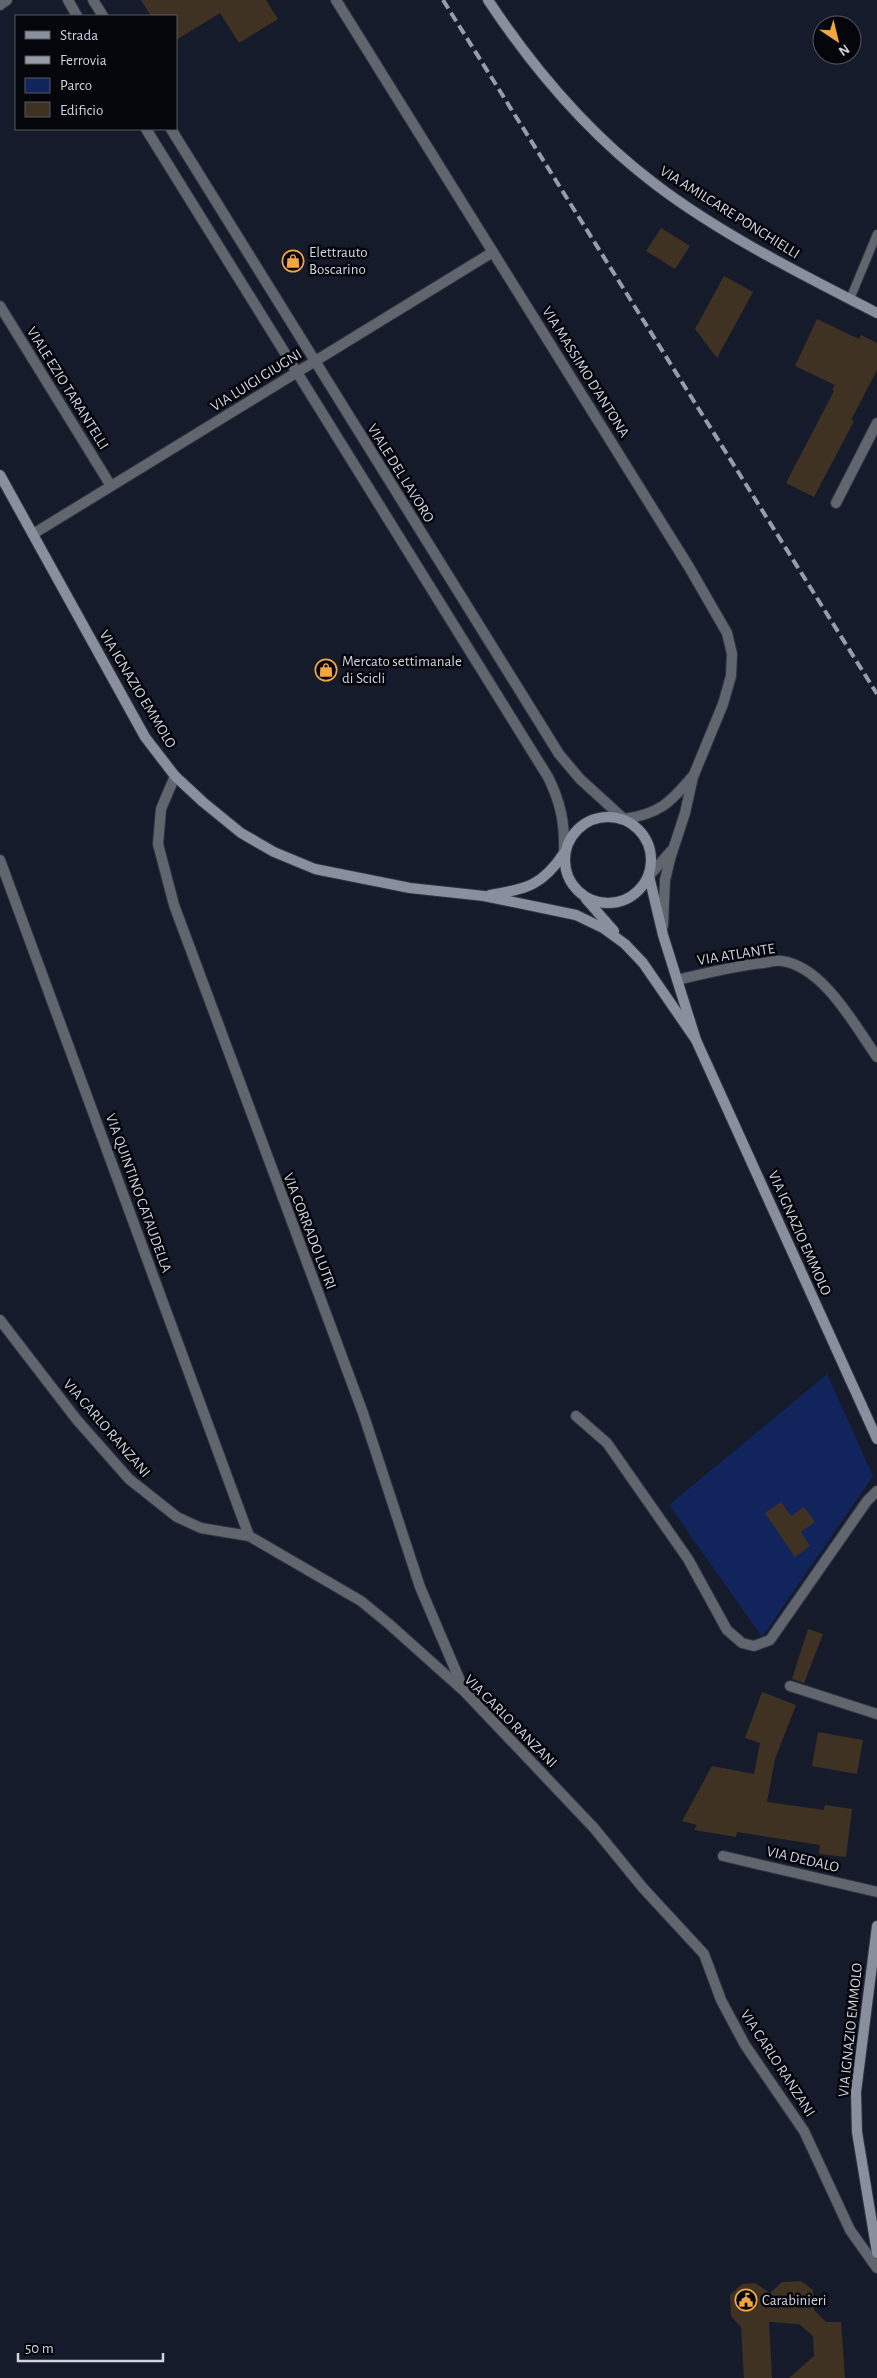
<svg xmlns="http://www.w3.org/2000/svg" width="877" height="2378" font-family="'Alegreya Sans',sans-serif">
<rect width="100%" height="100%" fill="#151b2b"/>
<path fill="#12245c" d="M827 1374 873 1476 762 1637 669 1505Z"/>
<g fill="#3f3223">
<path d="M141 0H266L278 19 239 43 220 13 176 40V16H151Z"/>
<path d="M661 228 690 246 675 269 646 251Z"/>
<path d="M724 276 753 292 717 358 695 329Z"/>
<path d="M817 319 859 339 861 335 877 343V370L851 420 854 421 814 497 786 483 834 391 832 390 835 385 795 366Z"/>
<path d="M781 1502 791 1516 804 1507 815 1522 801 1532 810 1546 795 1557 765 1513Z"/>
<path d="M808 1629 823 1634 804 1683 792 1679Z"/>
<path d="M762 1692 796 1705 775 1759 767 1802 824 1810 825 1805 852 1809 846 1857 819 1854 820 1845 737 1832 736 1837 694 1830 697 1825 682 1821 712 1766 754 1774 760 1743 745 1738Z"/>
<path d="M818 1732 863 1740 857 1774 812 1766Z"/>
<path d="M801 2281 813 2290 814 2310 826 2322H841L845 2378H789L814 2356 813 2336 799 2324 769 2322 772 2378H744L741 2327 731 2316 730 2295 742 2284 755 2283 770 2293 782 2282Z"/>
</g>
<g fill="none" stroke-linecap="round" stroke-linejoin="round">
<g stroke="#2f3544" stroke-width="10">
<path id="lane" d="M850 299 877 234"/>
</g>
<g stroke="#2f3544" stroke-width="12">
<g id="street">
<path d="M68 0 77 16"/>
<path d="M93 0 103 16"/>
<path d="M336 0 689 567 727 633 732 654 731 676 723 704 693 777 685 813 670 859 665 880 663 926"/>
<path d="M0 5 7 0"/>
<path d="M146 129 548 777C561 803 565 824 564 853"/>
<path d="M171 129 559 754 580 779 624 819C659 814 670 803 692 777"/>
<path d="M0 306 111 486"/>
<path d="M836 503 877 423"/>
<path d="M33 534 493 252"/>
<path d="M175 776 161 809 158 844 174 905 363 1413 420 1587 464 1690"/>
<path d="M0 860 249 1536"/>
<path d="M649 876 671 851"/>
<path d="M677 980C706 973 734 966 763 963 769 962 777 960 782 961 824 967 855 1026 877 1057"/>
<path d="M0 1320 77 1420 129 1479 177 1517 201 1528 249 1536 361 1601 389 1624 465 1692 594 1828 643 1888 704 1954 721 2000 745 2045 804 2131 850 2230 877 2268"/>
<path d="M576 1416 607 1443 688 1559 727 1630 742 1643 754 1646 770 1640 867 1501 877 1491"/>
<path d="M790 1686 877 1714"/>
<path d="M723 1856 877 1892"/>
</g>
</g>
<g stroke="#2f3544" stroke-width="12">
<g id="secondary">
<path d="M488 0C533 68 589 134 655 184 722 235 803 275 877 313"/>
<path d="M0 475 145 737 175 776 203 802 241 833 274 852 315 869 410 888 484 896 576 915 603 928 625 944 643 963 696 1040"/>
<circle cx="608" cy="860" r="43"/>
<path d="M649 876 663 935 696 1040 877 1439"/>
<path d="M490 895C527 889 543 885 564 853"/>
<path d="M586 899 614 931"/>
<path d="M877 1926 856 2092 857 2132 877 2253"/>
</g>
</g>
<use href="#lane" stroke="#61656e" stroke-width="8"/>
<use href="#street" stroke="#61656e" stroke-width="10"/>
<use href="#secondary" stroke="#898f9d" stroke-width="10"/>
<path stroke="#989ca9" stroke-width="4" stroke-dasharray="10 5" stroke-linecap="butt" d="M443 0 877 694"/>
</g>
<defs>
<g id="shop-ring" transform="scale(1.125)"><circle r="9.5" fill="#04060c" stroke="#f1a640" stroke-width="1.5"/><path d="M-5-2.5h2.3a2.7 3.5 0 0 1 5.4 0H5L5.5 6h-11ZM-1.5-2.5h3a1.5 2.3 0 0 0-3 0Z" fill="#f1a640"/></g>
<g id="civic-ring" transform="scale(1.125)"><circle r="9.5" fill="#04060c" stroke="#f1a640" stroke-width="1.5"/><path d="M-.6-6.5H3V-4.5H.6V-3L4-1V1h2V6H-6V1h2V-1L-.6-3ZM-1.2 2.5V6h2.4V2.5Z" fill="#f1a640"/></g>
</defs>
<g fill-rule="evenodd">
<use href="#shop-ring" x="293" y="261"/>
<use href="#shop-ring" x="326" y="670"/>
<use href="#civic-ring" x="746" y="2300"/>
</g>
<g text-anchor="middle" stroke-width="5" stroke-linejoin="round" paint-order="stroke">
<g font-size="15" fill="#d0d4df" stroke="#04060c">
<text transform="translate(730 212) rotate(32)" y="5">VIA AMILCARE PONCHIELLI</text>
<text transform="translate(586 372) rotate(58)" y="5">VIA MASSIMO D'ANTONA</text>
<text transform="translate(256 380) rotate(-32)" y="5">VIA LUIGI GIUGNI</text>
<text transform="translate(68 388) rotate(58)" y="5">VIALE EZIO TARANTELLI</text>
<text transform="translate(401 473) rotate(58)" y="5">VIALE DEL LAVORO</text>
<text transform="translate(138 689) rotate(59)" y="5">VIA IGNAZIO EMMOLO</text>
<text transform="translate(736 954) rotate(-9)" y="5">VIA ATLANTE</text>
<text transform="translate(139 1193) rotate(70)" y="5">VIA QUINTINO CATAUDELLA</text>
<text transform="translate(310 1231) rotate(69)" y="5">VIA CORRADO LUTRI</text>
<text transform="translate(800 1233) rotate(66)" y="5">VIA IGNAZIO EMMOLO</text>
<text transform="translate(107 1428) rotate(49)" y="5">VIA CARLO RANZANI</text>
<text transform="translate(511 1721) rotate(45)" y="5">VIA CARLO RANZANI</text>
<text transform="translate(803 1859) rotate(13)" y="5">VIA DEDALO</text>
<text transform="translate(850 2030) rotate(-84)" y="5">VIA IGNAZIO EMMOLO</text>
<text transform="translate(778 2063) rotate(57)" y="5">VIA CARLO RANZANI</text>
</g>
<g font-size="15" fill="#d0d4df" stroke="#04060c" text-anchor="start">
<text x="309" y="257">Elettrauto<tspan x="309" dy="17">Boscarino</tspan></text>
<text x="342" y="666">Mercato settimanale<tspan x="342" dy="17">di Scicli</tspan></text>
<text x="762" y="2305">Carabinieri</text>
</g>
</g>
<rect x="15" y="15" width="162" height="115" fill="#04060c" stroke="#565860"/>
<rect x="25" y="31" width="25" height="8" fill="#898f9d" stroke="#565860"/>
<text x="60" y="40" font-size="15" fill="#d0d4df">Strada</text>
<rect x="25" y="56" width="25" height="8" fill="#989ca9" stroke="#565860"/>
<text x="60" y="65" font-size="15" fill="#d0d4df">Ferrovia</text>
<rect x="25" y="78" width="25" height="15" fill="#12245c" stroke="#565860"/>
<text x="60" y="90" font-size="15" fill="#d0d4df">Parco</text>
<rect x="25" y="102" width="25" height="15" fill="#3f3223" stroke="#565860"/>
<text x="60" y="115" font-size="15" fill="#d0d4df">Edificio</text>
<g transform="translate(837 40) rotate(145)"><circle r="24" fill="#04060c" stroke="#565860"/>
<path d="M0-4L9 19L0 12L-9 19Z" fill="#f1a640"/>
<text y="-8" font-size="14" font-weight="bold" text-anchor="middle" fill="#d0d4df">N</text>
</g>
<path d="M18 2353v8h145v-8" fill="none" stroke="#d0d4df" stroke-width="2.5"/>
<text x="25" y="2353" font-size="15" fill="#d0d4df" stroke="#04060c" stroke-width="4" paint-order="stroke">50 m</text>
</svg>
